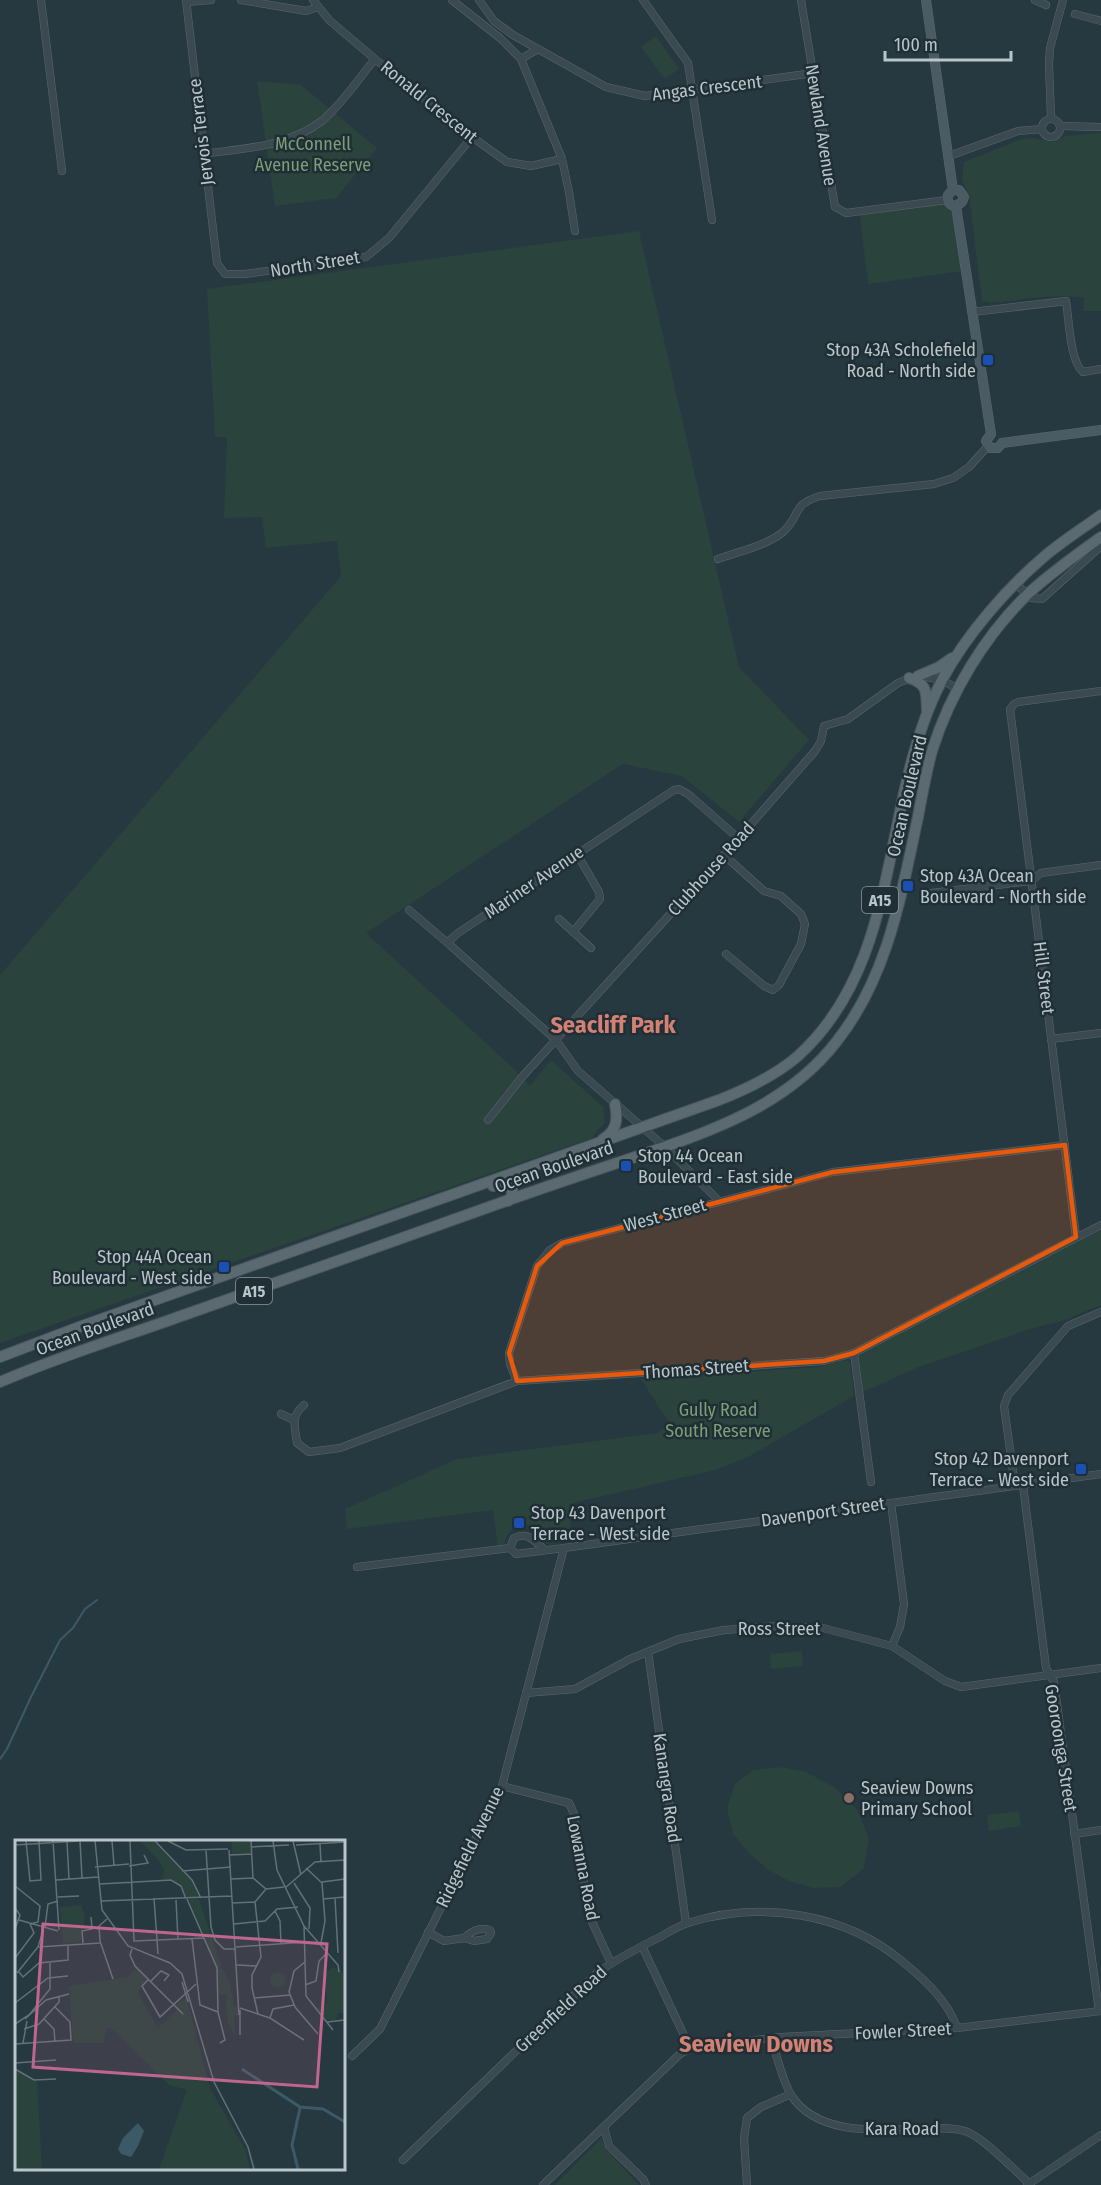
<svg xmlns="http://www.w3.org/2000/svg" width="1101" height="2185" font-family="'Fira Sans Condensed',sans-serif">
<rect width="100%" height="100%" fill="#273940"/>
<g fill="#2a433d">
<path d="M656 36 679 69 665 79 641 47Z"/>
<path d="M257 81 301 85 377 148 336 198 275 206Z"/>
<path d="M1101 133V311H1083L1084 298C1053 293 1021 300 990 303L982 301 969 195 962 180 964 162 1021 139 1033 138 1052 142 1066 136Z"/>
<path d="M947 203 954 208 963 271 868 284 860 215Z"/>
<path d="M639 231 739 667 809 740 739 822 682 776 623 764 366 933 512 1067 530 1086 551 1060 603 1107 605 1122 592 1138 0 1343V975L341 576 337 541 266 548 262 517 224 518 227 437H215L207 289Z"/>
<path d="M1101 1230V1305L1062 1321 1033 1328 916 1368 863 1392 859 1355Z"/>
<path d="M844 1360 848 1361 850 1364 854 1396 746 1458 715 1470 569 1504 572 1541 548 1544 528 1525 515 1526 506 1537 504 1545 498 1546 493 1510 347 1529 345 1509 457 1459 657 1433 670 1424 641 1379 819 1367Z"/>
<path d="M802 1651 803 1666 771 1669 770 1654Z"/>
<path d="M779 1767 804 1771 834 1787 857 1809 869 1839 864 1868 841 1887 813 1888 789 1881 767 1869 749 1853 733 1834 727 1808 735 1784 753 1770Z"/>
<path d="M1019 1811 1021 1826 989 1831 987 1815Z"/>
<path d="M601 2139 605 2148 639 2185H555Z"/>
</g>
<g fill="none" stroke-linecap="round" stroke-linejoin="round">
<path stroke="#3c5a66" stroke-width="2" d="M0 1759 7 1749 31 1697 60 1640 73 1628 85 1609 97 1600"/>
<g stroke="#59686d" stroke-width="8">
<g id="street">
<path d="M41 0 62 171"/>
<path d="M186 0 217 263 225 274H245L366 257 389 238 472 137"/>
<path d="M241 0 306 11 318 7"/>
<path d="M313 0 329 20 375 59 472 137 507 162 531 166 562 159"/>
<path d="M452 0 500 38 521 59 562 159 569 192 575 231"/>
<path d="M479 0 494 21 513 35 606 87 645 96 814 73"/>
<path d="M643 0 688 63 712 220"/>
<path d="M801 0 835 207 846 213 947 200"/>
<path d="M1035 0 1046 5"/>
<path d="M187 2 211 0"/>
<path d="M1075 14 1101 21"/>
<path d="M521 59 538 49"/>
<path d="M1051 118 1049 63 1050 48 1063 0"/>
<circle cx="1051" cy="128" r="9"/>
<path d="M1060 126 1101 127"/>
<path d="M203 154C245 148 289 147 323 120 341 105 360 77 375 59"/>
<path d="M949 156 1018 131 1042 129"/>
<path d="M972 312 1066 301C1069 319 1070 362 1083 372L1101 369"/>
<path d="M718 559C737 552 769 545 784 531 801 515 791 505 820 496L934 484 953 478 969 467 988 446"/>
<path d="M1016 584 1031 598 1042 599 1101 546"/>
<path d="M922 676 942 680 958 689"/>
<path d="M724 855 764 891 781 896 801 914 805 924 801 944 779 985 773 990 764 986 726 954"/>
<path d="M931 893 1031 881 1041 873 1101 865"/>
<path d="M409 910 450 945"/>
<path d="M559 919 591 948"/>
<path d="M573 932 600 899 599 892 577 854"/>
<path d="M1051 1039 1101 1033"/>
<path d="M488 1120 522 1077 724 855 815 751 821 741 824 726 848 719 898 683 911 678"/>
<path d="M719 1201 665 1147 578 1071 556 1040 450 945V940L458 933 674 790 679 789 688 794 738 838"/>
<path d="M1076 1237 1010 709 1014 704 1018 702 1101 691"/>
<path d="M854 1353 871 1482"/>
<path d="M517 1381 510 1364 509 1353 537 1266 550 1250 562 1243 833 1172 1065 1145"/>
<path d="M304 1405C290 1417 295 1426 297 1443L309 1452 340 1448 517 1381 824 1361 854 1353 1101 1225"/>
<path d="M281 1414 294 1420"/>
<path d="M1023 1485 1046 1668 1054 1682 1099 2011"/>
<path d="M1015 1486 1004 1406 1008 1395 1068 1326 1101 1312"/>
<path d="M891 1503 904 1604 900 1627 892 1646"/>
<path d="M510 1548 516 1554 564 1548 1101 1474"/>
<path d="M357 1567 510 1548 514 1538C528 1531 534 1541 545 1550"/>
<path d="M648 1652 686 1923"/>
<path d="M526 1693 575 1689 630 1659 679 1639 724 1630 777 1626 823 1628 892 1646 945 1681 961 1687 1101 1668"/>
<path d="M502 1786 569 1803 574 1814 588 1913 611 1963"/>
<path d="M1074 1834 1101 1830"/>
<path d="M428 1932 444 1941 464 1938 474 1941 487 1939 491 1933 490 1930C479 1927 472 1931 464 1938"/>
<path d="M642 1946 690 2048"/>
<path d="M771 2039C777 2055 782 2080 791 2095 815 2133 871 2131 910 2129 927 2129 947 2126 965 2131 983 2137 1013 2169 1029 2183"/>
<path d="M352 2056 380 2029 502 1786 564 1548"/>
<path d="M604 2127 609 2146 643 2179 646 2185"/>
<path d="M403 2160 597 1973C616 1959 638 1948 660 1937 669 1932 678 1926 688 1923 761 1900 845 1913 903 1962 925 1980 948 2001 957 2028"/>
<path d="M543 2185 680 2054 690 2048 781 2037 957 2028 1101 2011"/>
<path d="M747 2185 744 2138 747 2118 761 2107 791 2094"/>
<path d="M1027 2185 1101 2135"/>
</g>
</g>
<g stroke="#59686d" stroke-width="10">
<g id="secondary">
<path d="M926 0 953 190"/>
<path d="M953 190H959L964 197 962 202 956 206"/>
<path d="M953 190 948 195C946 201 950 206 956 206"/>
<path d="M956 206 991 434"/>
<path d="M991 434 986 441 990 448H998L1002 443"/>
<path d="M1002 443 1101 430"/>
</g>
</g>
<g stroke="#48565c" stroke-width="12">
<g id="primary">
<path d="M918 676 939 667 952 658"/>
<path d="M909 678C928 684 926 692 927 710"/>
<path d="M603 1139C617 1131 618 1119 615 1104"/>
<path d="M493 1186 503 1185 512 1189 513 1194 508 1201"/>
<path d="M0 1357 79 1327 719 1100C747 1089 775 1076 798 1056 905 959 879 800 942 680 966 635 1007 588 1046 555 1063 541 1083 528 1101 515"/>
<path d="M0 1382C60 1356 123 1337 184 1315 290 1278 397 1240 503 1202 548 1186 593 1171 638 1156 712 1131 788 1105 837 1041 888 976 901 896 918 817 922 795 926 773 932 751 950 693 985 635 1030 592 1052 572 1076 555 1101 537"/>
</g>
</g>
<use href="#street" stroke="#3b4a50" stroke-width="7"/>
<use href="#secondary" stroke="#4a5b63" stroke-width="9"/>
<use href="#primary" stroke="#5a6a70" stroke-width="10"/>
</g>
<path fill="#e8590c" fill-opacity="0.2" stroke="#e8590c" stroke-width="4.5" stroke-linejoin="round" d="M1065 1145 1076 1237 854 1353 824 1361 517 1381 509 1353 537 1266 562 1243 833 1172Z"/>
<g fill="#1a4fb4" stroke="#202f35" stroke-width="2">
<rect x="982" y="354" width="12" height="12" rx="3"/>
<rect x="902" y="880" width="12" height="12" rx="3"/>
<rect x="620" y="1160" width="12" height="12" rx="3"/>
<rect x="218" y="1261" width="12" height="12" rx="3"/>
<rect x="1075" y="1463" width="12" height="12" rx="3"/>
<rect x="513" y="1517" width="12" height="12" rx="3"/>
</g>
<circle fill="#8d6e63" stroke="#202f35" stroke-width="2" cx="849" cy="1798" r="6"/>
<g text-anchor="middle" stroke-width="5" stroke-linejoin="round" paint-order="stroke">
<g fill="#202f35" stroke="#8a989d" stroke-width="1.5">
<rect x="862" y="887" width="36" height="26" rx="4.5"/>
<rect x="236" y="1278" width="36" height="26" rx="4.5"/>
</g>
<g font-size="16" font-weight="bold" fill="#b8c5ca">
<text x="880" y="906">A15</text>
<text x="254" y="1297">A15</text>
</g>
<g font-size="18" fill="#b8c5ca" stroke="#202f35">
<text transform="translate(707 88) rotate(-7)" y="6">Angas Crescent</text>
<text transform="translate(429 102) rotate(39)" y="6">Ronald Crescent</text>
<text transform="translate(821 125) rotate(81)" y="6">Newland Avenue</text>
<text transform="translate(201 132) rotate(-97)" y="6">Jervois Terrace</text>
<text transform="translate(315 264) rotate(-9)" y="6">North Street</text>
<text transform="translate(907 796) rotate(-77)" y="6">Ocean Boulevard</text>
<text transform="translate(711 869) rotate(-48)" y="6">Clubhouse Road</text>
<text transform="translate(534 882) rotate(-34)" y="6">Mariner Avenue</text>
<text transform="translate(1044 978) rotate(83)" y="6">Hill Street</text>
<text transform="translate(554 1167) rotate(-19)" y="6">Ocean Boulevard</text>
<text transform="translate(665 1215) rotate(-15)" y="6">West Street</text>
<text transform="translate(95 1329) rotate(-20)" y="6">Ocean Boulevard</text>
<text transform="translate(696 1369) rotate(-4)" y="6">Thomas Street</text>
<text transform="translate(823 1512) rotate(-8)" y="6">Davenport Street</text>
<text x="779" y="1635">Ross Street</text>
<text transform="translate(1061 1748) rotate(81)" y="6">Gooroonga Street</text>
<text transform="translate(667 1788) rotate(82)" y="6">Kanangra Road</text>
<text transform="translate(470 1847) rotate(-64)" y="6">Ridgefield Avenue</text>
<text transform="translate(583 1868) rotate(79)" y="6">Lowanna Road</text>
<text transform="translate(561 2009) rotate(-43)" y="6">Greenfield Road</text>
<text transform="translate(903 2031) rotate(-3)" y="6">Fowler Street</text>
<text x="902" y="2135">Kara Road</text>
</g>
<g font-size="18" fill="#7b9f77" stroke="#202f35">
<text x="313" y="150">McConnell<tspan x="313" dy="21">Avenue Reserve</tspan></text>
<text x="718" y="1416">Gully Road<tspan x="718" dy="21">South Reserve</tspan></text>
</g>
<g font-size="18" fill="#b8c5ca" stroke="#202f35" text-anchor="start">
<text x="976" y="356" text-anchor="end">Stop 43A Scholefield<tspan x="976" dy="21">Road - North side</tspan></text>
<text x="920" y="882">Stop 43A Ocean<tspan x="920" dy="21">Boulevard - North side</tspan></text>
<text x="638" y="1162">Stop 44 Ocean<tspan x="638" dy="21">Boulevard - East side</tspan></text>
<text x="212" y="1263" text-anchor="end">Stop 44A Ocean<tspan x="212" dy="21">Boulevard - West side</tspan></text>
<text x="1069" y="1465" text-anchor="end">Stop 42 Davenport<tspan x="1069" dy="21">Terrace - West side</tspan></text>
<text x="531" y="1519">Stop 43 Davenport<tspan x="531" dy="21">Terrace - West side</tspan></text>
<text x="861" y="1794">Seaview Downs<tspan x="861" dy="21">Primary School</tspan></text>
</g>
<g font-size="24" font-weight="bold" fill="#d38174" stroke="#202f35">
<text x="613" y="1033">Seacliff Park</text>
<text x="756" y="2052">Seaview Downs</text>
</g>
</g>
<g transform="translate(15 1840)">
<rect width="330" height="330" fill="#273940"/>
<path d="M125 1H138L176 40 185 56 171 58 167 47 156 39H147L149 30 144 21ZM235 1 236 13 217 14V2ZM174 59H184L207 127 202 128ZM66 65 70 74 66 102 48 103 45 67ZM318 127 330 133V173H323L321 180H312L302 168 312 163 310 133ZM122 128 132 138 123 153 143 188 164 168 161 165 168 159 172 160 195 248 230 309 235 329H144L172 250 154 245 96 188H92L88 203H58L54 146 112 137ZM203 129H208L215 143 219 166 224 167V176L219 177 220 196 212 181 211 154 203 156ZM255 140a8 8 0 1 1 16 0a8 8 0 1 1-16 0ZM0 230 22 241 27 329H0Z" fill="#2a433d"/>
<path d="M123 283 129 291 123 306 116 317 106 314 103 309 108 298Z" fill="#3c5a66"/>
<path fill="none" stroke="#3c5a66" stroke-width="3" d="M227 229 285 267 308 269 330 282M283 329 277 305 285 268"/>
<path fill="none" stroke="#617177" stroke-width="1.5" d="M11 1 15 41 26 40 24 1M38 1 44 90M65 1 67 38M80 1 87 70 113 106 155 123 167 134 199 242 233 307 239 329M97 1 99 25M115 1 119 101 189 98M140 1 177 40 186 58M153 1 171 10 213 9M236 1 238 38 251 49 269 47M258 1 262 30 289 86 323 125 324 132M278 1 286 35M52 2 54 39M305 4 306 22M0 5 63 1M281 5 330 2M236 7 274 5M191 10 196 87 200 100 209 109H221M214 10 224 175M215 15 237 14M114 26 133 23 129 15M80 27 114 24M291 28 307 43 310 81 306 103M167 31 216 27M216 39 238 38M41 40 83 37M307 42 330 39M279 43 295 68 294 89M85 44 156 40 166 46 171 59M0 46 25 66 23 82 15 84M270 48 300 22 330 20M43 57 64 56M139 58 143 114M320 58 323 113M172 59 202 128 203 172 210 200 205 203M308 59 330 57M161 60 163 100M86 61 217 56M240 62 246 117 237 135V148L243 174M217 63 240 62 251 49M0 68 5 75 0 89M260 71 265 81 266 103M92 79 84 86 85 101 98 139M4 80 43 91M219 84 250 81 262 69 283 67M289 86 291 156 318 190M30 87 33 64 43 61M177 99 185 165 203 172M68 103 67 91 77 89 76 77M23 107 85 103M221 107 290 102M117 109 115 115 120 126 168 174M0 118 19 93 15 84M291 121 279 131 274 152 280 167 303 194M222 125 241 126M4 132 8 137 24 123 53 120V106M2 133 23 107 28 91M134 139 127 146 145 177 181 144M136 141 146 131 154 135 149 141M167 142 173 162M290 145 301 141 304 121 312 113M239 158 275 155M0 163 33 138 53 136M225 168 255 178 289 200M225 170V195M255 178 258 169 279 165M10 179 31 160 54 154M29 179 39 189 40 202M312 182 330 180M0 184 14 175 35 149V122M9 189 24 184 44 162V156M8 203 12 181M0 204 56 200 55 182 40 167M0 223 41 220M0 229 19 240 41 239"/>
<path fill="#be668d" fill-opacity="0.15" stroke="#be668d" stroke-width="3" d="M28 84 312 104 302 247 18 227Z"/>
<rect width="330" height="330" fill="none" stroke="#b8c5ca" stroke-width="3"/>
</g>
<path d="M885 51v9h126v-9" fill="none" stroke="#b8c5ca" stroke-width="3"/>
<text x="894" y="51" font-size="18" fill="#b8c5ca" stroke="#202f35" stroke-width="4.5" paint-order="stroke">100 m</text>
</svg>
